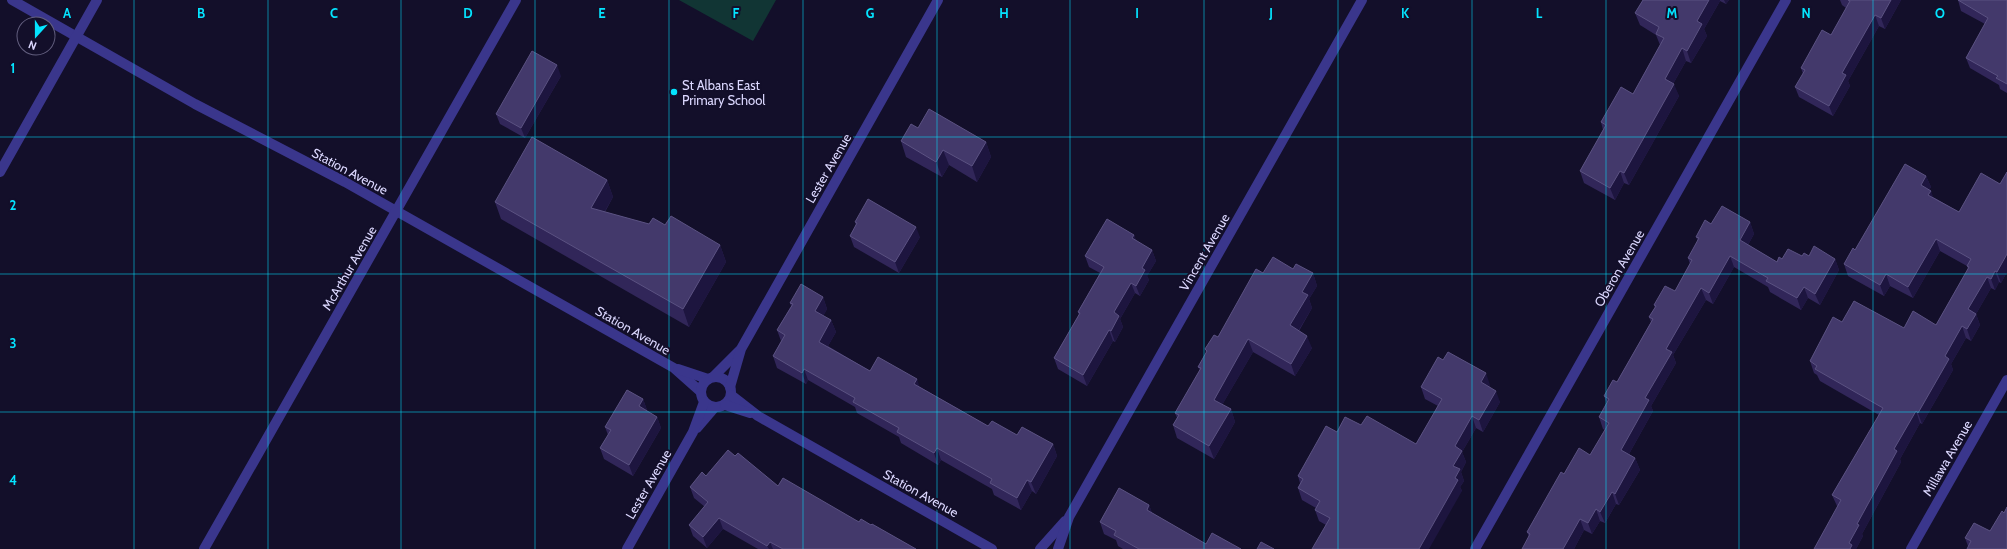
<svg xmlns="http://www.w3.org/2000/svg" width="2007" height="549" font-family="Cabin,sans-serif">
<rect width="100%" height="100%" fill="#130f2a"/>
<path fill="#113534" d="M679 0H776L753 41Z"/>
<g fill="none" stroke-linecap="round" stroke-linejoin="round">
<g stroke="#3a368c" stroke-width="10">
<path d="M12 0 195 104 345 182 674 368 701 392"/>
<path d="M0 172 97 0"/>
<path d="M678 369 708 379"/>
<circle cx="716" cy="392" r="15"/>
<path d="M713 377 739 351"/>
<path d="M730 387 741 349 938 0"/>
<path d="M731 395 758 416 992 549"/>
<path d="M725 405 750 413"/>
<path d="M697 428 715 407"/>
<path d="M204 549 516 0"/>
<path d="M627 549 693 432 704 402"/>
<path d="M1040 549 1065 521"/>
<path d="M1058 549 1069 517 1362 0"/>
<path d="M1475 549 1786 0"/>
<path d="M1911 549 2007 380"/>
</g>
</g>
<g fill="#312659">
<path d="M1643 0H1729L1726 4 1720 1 1704 29 1707 36 1691 63 1686 61 1673 84 1679 96 1629 185 1624 183 1615 200 1584 183 1580 171 1603 130 1601 122 1633 94 1660 45 1656 35 1640 25 1635 13Z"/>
<path d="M1840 0H1901L1885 29 1879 26 1848 81 1850 86 1833 116 1799 97 1795 87 1803 74 1801 68 1831 35 1846 8 1842 5Z"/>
<path d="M1958 0H2007V93L2000 89 1999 85 1970 68 1966 58 1985 24 1961 11Z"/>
<path d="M561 76 525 138 500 124 496 114Z"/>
<path d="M918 128 986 142 991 157 977 182 949 165 942 177 906 157 901 141Z"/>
<path d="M2007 172V272L2001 283 1999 282 1995 290 1991 288 1976 314 1980 325 1971 341 1966 338 1951 364 1953 370 1922 424 1920 423 1900 459 1901 462 1862 534 1863 536 1856 549H1814L1838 507 1837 506 1832 495 1879 415 1820 381 1817 375 1814 373 1810 361 1842 322 1904 328 1936 325 1968 269 1967 266 1940 251 1913 298 1890 286 1884 296 1848 276 1844 264 1855 250 1926 176 1931 187 1929 190 1933 197 1959 212 2000 184Z"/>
<path d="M607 180 613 197 605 212 649 224 665 225 720 245 726 262 689 327 501 219 495 202Z"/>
<path d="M855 222 920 237 899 273 854 247 850 236 856 225Z"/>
<path d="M1750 222 1754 234 1748 245 1777 262 1782 259 1809 256 1835 259 1839 270 1820 305 1808 298 1801 310 1770 292 1768 287 1734 267 1713 304 1706 300 1673 355 1676 363 1651 406 1653 411 1629 454 1635 458 1640 470 1619 505 1616 504 1605 523 1600 521 1592 534 1584 530 1574 549H1522L1529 537 1527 532 1564 474 1590 455 1605 430 1603 429 1599 417 1607 404 1604 396 1617 382 1651 322 1649 317 1655 308 1654 305 1675 291 1690 264 1688 258 1698 241 1696 237 1711 224Z"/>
<path d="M1134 235 1136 241 1152 250 1156 261 1147 276 1149 280 1140 296 1135 293 1120 319 1123 327 1115 342 1113 341 1087 386 1058 369 1054 358 1079 315 1078 312 1100 273 1089 267 1085 256Z"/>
<path d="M1293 269 1313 273 1317 286 1309 299 1312 308 1299 331 1312 348 1295 376 1253 352 1222 405 1231 409 1235 422 1214 459 1177 438 1173 425 1177 418 1175 413 1200 370 1198 367 1206 353 1205 349 1218 337 1263 273Z"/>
<path d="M823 297 827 309 823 316 831 320 836 332 828 346 870 371 920 387 988 426 1017 435 1053 444 1057 456 1036 494 1032 491 1021 510 994 495 992 489 941 460 938 465 901 443 899 437 857 413 855 407 808 380 806 384 777 368 773 356 781 341 777 330 791 306 790 303Z"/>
<path d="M1490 385 1489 386 1500 402 1483 432 1476 428 1462 452 1466 462 1461 472 1464 481 1460 487 1462 491 1326 525 1319 521 1315 510 1316 508 1302 500 1298 488 1300 483 1298 476 1337 432 1361 425 1416 444 1438 406 1425 399 1421 387Z"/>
<path d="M643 399 647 410V411L657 417 661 428 633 476 604 459 600 448 608 435 605 427Z"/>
<path d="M735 456 778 486 859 522 871 525 916 549H758L723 529 707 548 693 536 689 525 705 507 694 498 690 487Z"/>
<path d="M1149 505 1152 513 1206 544 1241 549H1123L1118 546 1116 540 1104 534 1100 522Z"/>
<path d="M2004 513 2007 549 1968 546 1965 538 1990 531Z"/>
</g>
<g fill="#1d153f">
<path d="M1709 0H1720V1L1704 29 1707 36 1691 63 1687 51 1697 21Z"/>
<path d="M1724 0H1729L1726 4Z"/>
<path d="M1891 0H1901L1885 29 1881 18Z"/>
<path d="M1875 15 1879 26 1848 81 1850 86 1833 116 1829 106 1842 73Z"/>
<path d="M1682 48 1686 61 1669 91 1665 79Z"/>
<path d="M557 65 561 76 525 138 521 128Z"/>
<path d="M1674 84 1679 96 1629 185 1624 173Z"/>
<path d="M986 142 991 157 977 182 972 166Z"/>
<path d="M943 150 949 165 942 177 936 162Z"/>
<path d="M1620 171 1624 183 1615 200 1610 188Z"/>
<path d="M1926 176 1931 187 1925 196 1921 185Z"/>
<path d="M607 180 613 197 597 225 591 208Z"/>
<path d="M1931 191 1935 202 1928 195Z"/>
<path d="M1750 222 1754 234 1744 252 1740 240Z"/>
<path d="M916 227 920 237 899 273 895 262Z"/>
<path d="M1134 235 1138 245 1132 238Z"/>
<path d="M1936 239 1940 251 1913 298 1908 287Z"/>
<path d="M720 245 726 262 689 327 683 309Z"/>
<path d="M1152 250 1156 261 1147 276 1149 280 1140 296 1136 286 1142 268Z"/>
<path d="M2007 254V272L2001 283 1997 272Z"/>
<path d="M1730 256 1734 267 1713 304 1709 293Z"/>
<path d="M1835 259 1839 270 1820 305 1815 294Z"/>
<path d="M1995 271 1999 282 1995 290 1991 279Z"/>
<path d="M1313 273 1317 286 1309 299 1312 308 1294 338 1290 325 1302 292Z"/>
<path d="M1886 274 1890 286 1884 296 1880 285Z"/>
<path d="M1987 277 1991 288 1976 314 1980 325 1971 341 1967 329 1968 309Z"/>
<path d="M1131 283 1135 293 1120 319 1123 327 1115 342 1111 331 1114 312Z"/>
<path d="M1804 287 1808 298 1801 310 1797 298Z"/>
<path d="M1701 288 1706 300 1673 355 1676 363 1651 406 1653 411 1625 461 1621 450 1645 398 1666 349Z"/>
<path d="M823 297 827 309 820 323 815 311Z"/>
<path d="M831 320 836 332 824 353 819 342Z"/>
<path d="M1962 326 1966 338 1951 364 1953 370 1922 424 1918 413 1945 356Z"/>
<path d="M1109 330 1113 341 1087 386 1083 375Z"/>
<path d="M1307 336 1312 348 1295 376 1291 364Z"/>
<path d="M1248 339 1253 352 1218 412 1214 400Z"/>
<path d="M804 369 808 380 806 384 802 373Z"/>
<path d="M1486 373 1490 385 1485 393 1481 382Z"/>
<path d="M917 379 921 391 914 384Z"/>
<path d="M1496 391 1500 402 1483 432 1479 420Z"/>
<path d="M643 399 647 410 643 417 639 406Z"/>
<path d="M1231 409 1235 422 1214 459 1209 446Z"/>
<path d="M1916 411 1920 423 1900 459 1901 462 1862 534 1863 536 1856 549H1850L1849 543 1857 524 1894 449Z"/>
<path d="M1472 416 1476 428 1462 452 1466 462 1461 472 1464 481 1460 487 1462 491 1429 549H1419L1455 478 1453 466 1455 446Z"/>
<path d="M657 417 661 428 633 476 629 465Z"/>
<path d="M1053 444 1057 456 1036 494 1031 482Z"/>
<path d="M937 448 941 460 938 465 934 453Z"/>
<path d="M1635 458 1640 470 1619 505 1615 494Z"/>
<path d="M1027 480 1032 491 1021 510 1017 498Z"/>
<path d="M1612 492 1616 504 1605 523 1600 512Z"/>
<path d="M1149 505 1154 517 1147 510Z"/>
<path d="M1596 509 1600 521 1592 534 1588 523Z"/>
<path d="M719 518 723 529 707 548 703 537Z"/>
<path d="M1580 519 1584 530 1574 549H1563Z"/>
<path d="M770 542 773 549H769L767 546Z"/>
</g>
<g fill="#43396b" stroke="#5b5282">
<path d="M1643 0H1709L1697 21 1702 24 1687 51 1682 48 1665 79 1674 84 1624 173 1620 171 1610 188 1580 171 1606 125 1601 122 1621 87 1633 94 1664 38 1656 34 1659 27 1635 13Z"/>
<path d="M1848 0H1891L1881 18 1875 15 1842 73 1846 75 1829 106 1795 87 1805 70 1801 68 1822 30 1831 35 1850 1Z"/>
<path d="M1958 0H2007V84L1996 78 1998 76 1966 58 1988 18Z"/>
<path d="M532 51 557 65 521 128 496 114Z"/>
<path d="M929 109 986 142 972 166 943 150 936 162 901 141 911 124 918 128Z"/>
<path d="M532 137 607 180 591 208 649 224 653 218 665 225 671 216 720 245 683 309 495 202Z"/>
<path d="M1905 164 1926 176 1921 185 1931 191 1928 195 1959 212 1981 173 2000 184 2007 172V254L1997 272 1995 271 1991 279 1987 277 1968 309 1976 314 1967 329 1962 326 1945 356 1949 359 1918 413 1916 411 1894 449 1897 451 1857 524 1859 525 1849 543 1852 545 1850 549H1814L1841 500 1832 495 1883 408 1815 369 1817 366 1810 361 1833 317 1842 322 1854 301 1904 328 1913 311 1936 325 1969 267 1967 266 1971 259 1936 239 1908 287 1886 274 1880 285 1844 264 1853 248 1855 250Z"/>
<path d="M868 199 916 227 895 262 850 236 857 223 855 222Z"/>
<path d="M1722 206 1750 222 1740 240 1777 262 1779 257 1782 259 1788 249 1802 256 1804 253 1809 256 1814 246 1835 259 1815 294 1804 287 1797 298 1766 281 1768 278 1730 256 1709 293 1701 288 1666 349 1672 352 1645 398 1649 400 1621 450 1635 458 1615 494 1612 492 1600 512 1596 509 1588 523 1580 519 1563 549H1522L1530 534 1527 532 1561 472 1564 474 1579 448 1590 455 1609 423 1599 417 1609 399 1604 396 1613 380 1617 382 1653 319 1649 317 1656 306 1654 305 1665 286 1675 291 1692 260 1688 258 1699 238 1696 237 1705 220 1711 224Z"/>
<path d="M1107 219 1134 235 1132 238 1152 250 1142 268 1145 270 1136 286 1131 283 1114 312 1119 316 1111 331 1109 330 1083 375 1054 358 1080 313 1078 312 1104 267 1085 256Z"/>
<path d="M1273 257 1293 269 1296 264 1313 273 1302 292 1308 295 1290 325 1307 336 1291 364 1248 339 1214 400 1231 409 1209 446 1173 425 1179 415 1175 413 1201 368 1198 367 1207 351 1205 349 1214 335 1218 337 1256 269 1263 273Z"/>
<path d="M801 284 823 297 815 311 831 320 819 342 870 371 878 357 917 379 914 384 988 426 992 421 1017 435 1022 427 1053 444 1031 482 1027 480 1017 498 990 483 992 479 937 448 934 453 897 432 899 428 853 402 855 398 804 369 802 373 773 356 785 335 777 330 793 304 790 303Z"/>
<path d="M1448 352 1486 373 1481 382 1496 391 1479 420 1472 416 1455 446 1462 451 1453 466 1460 469 1455 478 1458 480 1419 549H1312L1330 518 1315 510 1320 501 1298 488 1303 479 1298 476 1326 426 1337 432 1345 417 1361 425 1367 416 1416 444 1442 399 1421 387 1438 357 1443 360Z"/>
<path d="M627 390 643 399 639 406 657 417 629 465 600 448 611 430 605 427Z"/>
<path d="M728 450 735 456 738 453 778 486 783 478 859 522 861 519 871 525 872 524 916 549H783L770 542 767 546 719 518 703 537 689 525 708 502 690 487 702 472 706 476Z"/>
<path d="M1119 488 1149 505 1147 510 1206 544 1212 533 1241 549H1139L1114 535 1116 531 1100 522Z"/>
<path d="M2007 507V549H1967L1971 541 1965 538 1974 523 1990 531 2002 511 2004 513Z"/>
<path d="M1261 542 1274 549H1257Z"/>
</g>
<path fill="none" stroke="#04e4ff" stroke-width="1" stroke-opacity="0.55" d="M134 0V549M268 0V549M401 0V549M535 0V549M669 0V549M803 0V549M937 0V549M1070 0V549M1204 0V549M1338 0V549M1472 0V549M1606 0V549M1739 0V549M1873 0V549M0 137H2007M0 274H2007M0 412H2007"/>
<circle fill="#04e4ff" stroke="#130f2a" stroke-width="1.5" cx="674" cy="92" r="4"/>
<g text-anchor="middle" stroke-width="4" stroke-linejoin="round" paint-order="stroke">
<g font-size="13" fill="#dcd8ff" stroke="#130f2a" text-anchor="start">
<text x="682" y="90">St Albans East<tspan x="682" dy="15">Primary School</tspan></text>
</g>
<g font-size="13" fill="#dcd8ff" stroke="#130f2a">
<text transform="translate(828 168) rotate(-60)" y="5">Lester Avenue</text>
<text transform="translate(350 171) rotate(28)" y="5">Station Avenue</text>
<text transform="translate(1204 252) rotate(-60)" y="5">Vincent Avenue</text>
<text transform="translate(349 268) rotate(-60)" y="5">McArthur Avenue</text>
<text transform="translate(1619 268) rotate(-60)" y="5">Oberon Avenue</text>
<text transform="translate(633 330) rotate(30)" y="5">Station Avenue</text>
<text transform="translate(1947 458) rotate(-60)" y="5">Millawa Avenue</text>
<text transform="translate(648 484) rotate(-60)" y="5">Lester Avenue</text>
<text transform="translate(921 493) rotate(29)" y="5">Station Avenue</text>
</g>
</g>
<g font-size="13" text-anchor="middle" font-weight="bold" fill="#04e4ff" stroke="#130f2a" stroke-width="4" stroke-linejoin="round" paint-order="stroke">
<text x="67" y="18">A</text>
<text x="201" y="18">B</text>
<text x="334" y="18">C</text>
<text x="468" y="18">D</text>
<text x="602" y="18">E</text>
<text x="736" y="18">F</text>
<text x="870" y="18">G</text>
<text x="1004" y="18">H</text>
<text x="1137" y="18">I</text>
<text x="1271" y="18">J</text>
<text x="1405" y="18">K</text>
<text x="1539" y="18">L</text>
<text x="1672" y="18">M</text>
<text x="1806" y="18">N</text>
<text x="1940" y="18">O</text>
<text x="13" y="73">1</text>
<text x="13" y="210">2</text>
<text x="13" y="348">3</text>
<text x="13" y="485">4</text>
</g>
<g transform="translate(36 36) rotate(201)"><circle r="19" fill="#130f2a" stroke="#635f7f"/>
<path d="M0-3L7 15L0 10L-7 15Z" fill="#04e4ff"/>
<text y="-6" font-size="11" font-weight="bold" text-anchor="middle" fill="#dcd8ff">N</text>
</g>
</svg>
